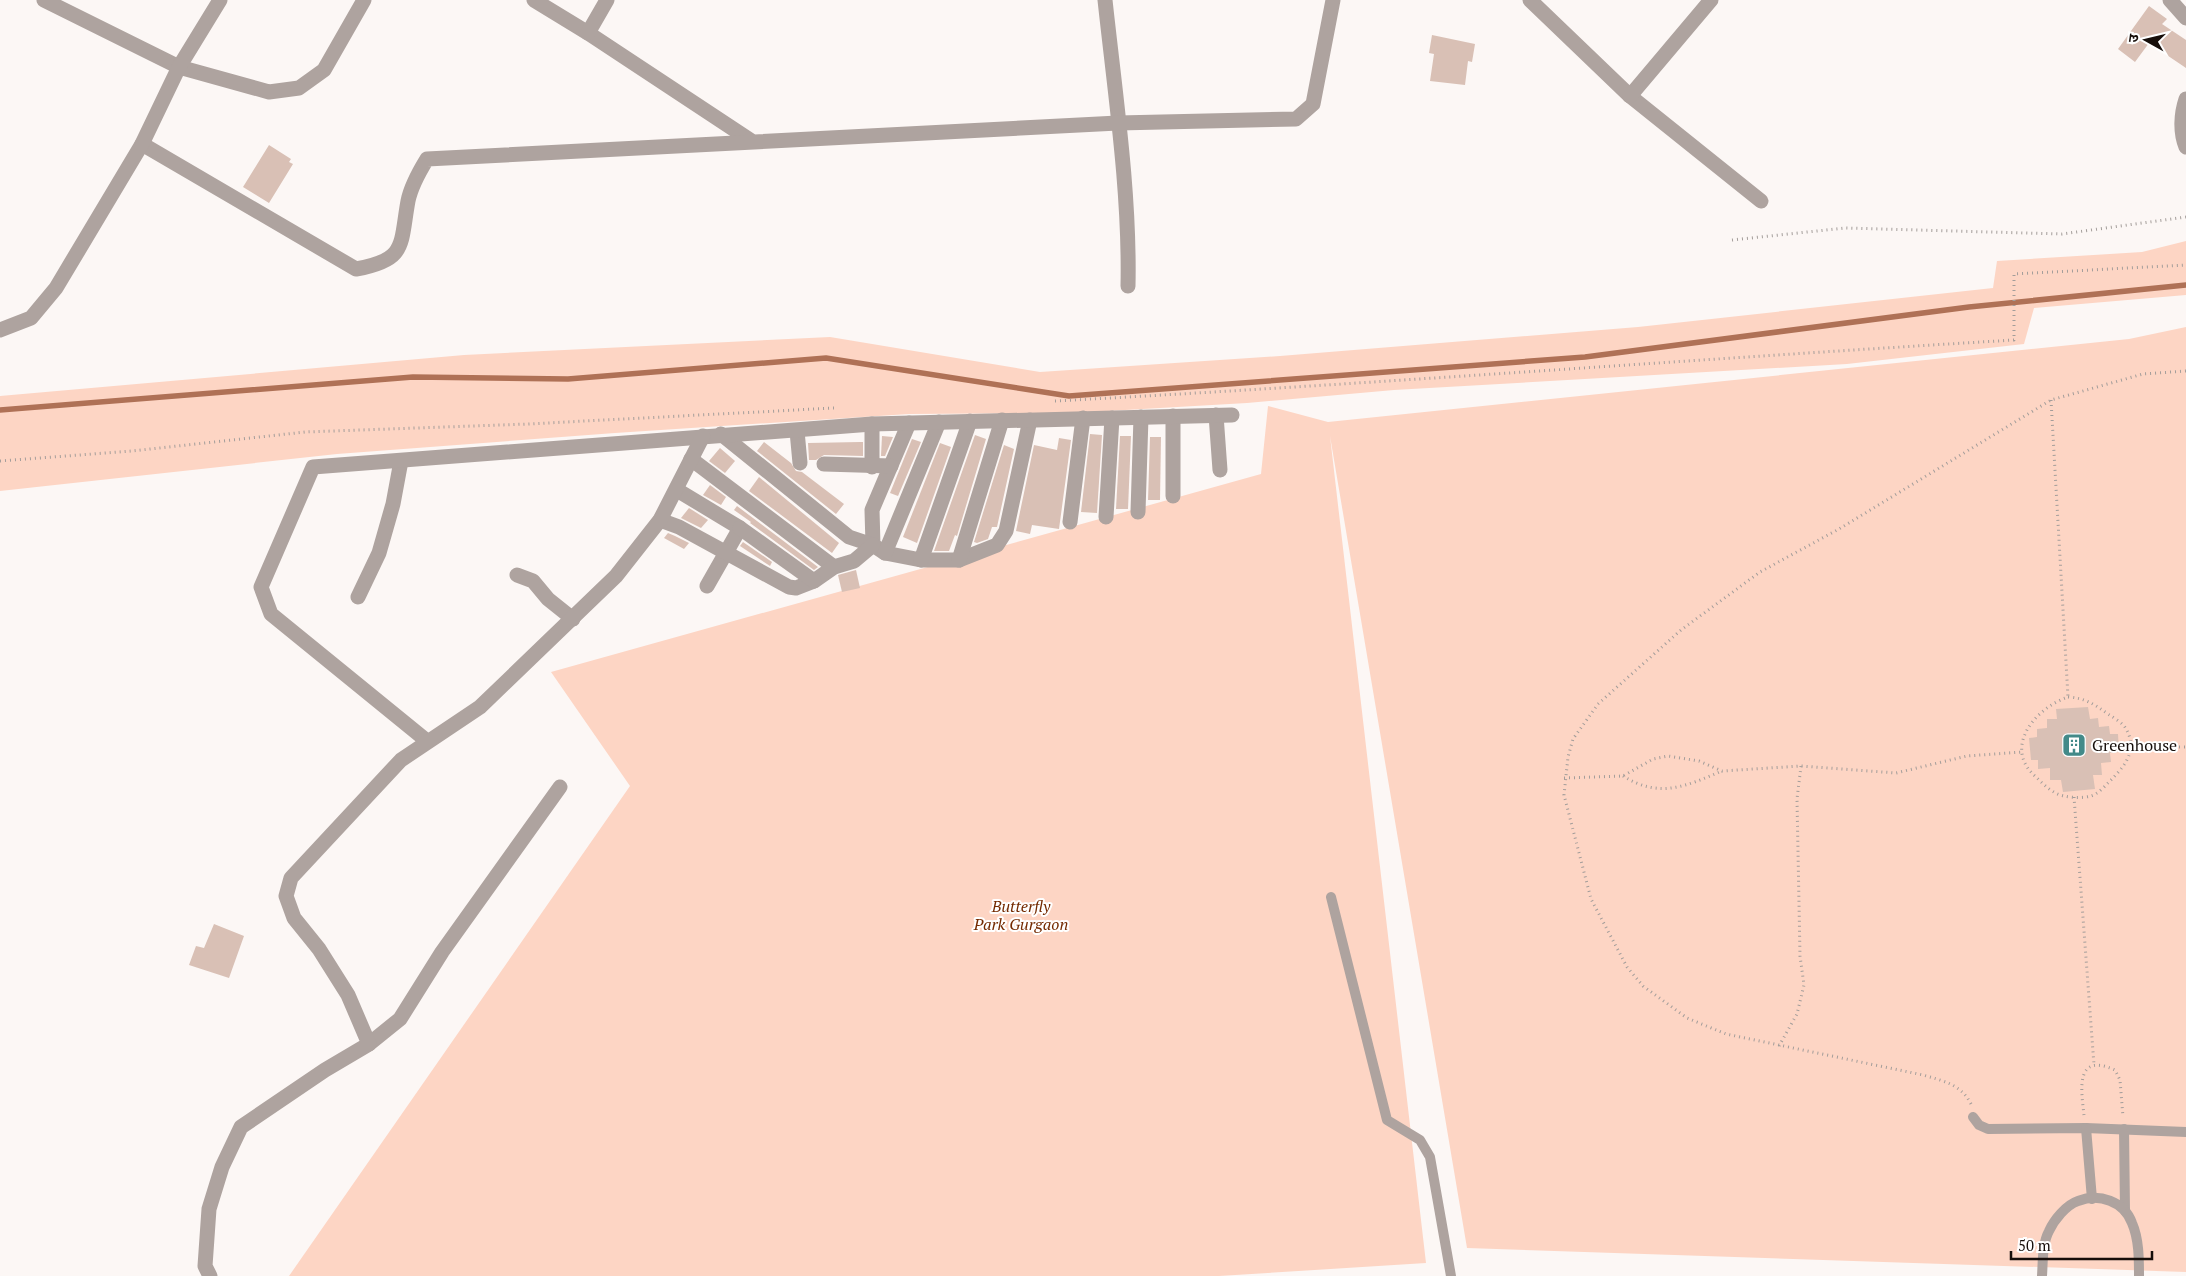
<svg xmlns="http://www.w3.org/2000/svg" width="2186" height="1276" font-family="'PT Serif','Noto Sans Devanagari',serif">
<rect width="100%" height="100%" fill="#fcf7f5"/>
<g fill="#fdd5c4">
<path d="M2186 241V295L2034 308 2024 344 1847 364 1394 390 1247 403 1073 413 909 414 615 433 337 454 0 491V396L464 355 830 337 1040 372 1280 356 1638 327 1993 288 1997 261 2142 252Z"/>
<path d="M2186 327V1272L1467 1248 1330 436 1426 1263 1219 1276H289L630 786 551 672 1261 474 1268 406 1328 422 2129 339Z"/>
</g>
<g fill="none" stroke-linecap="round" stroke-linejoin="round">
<path stroke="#af7156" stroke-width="5.5" d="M0 410 413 377 568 379 826 358 1069 396 1585 357 1969 307 2186 285"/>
</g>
<g fill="#d9c0b5">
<path d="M2149 6 2167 19 2162 24 2186 40V68L2149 43 2135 62 2118 49Z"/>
<path d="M1432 35 1475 44 1472 62 1468 61 1465 85 1430 81 1434 54 1429 53Z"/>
<path d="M269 145 291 159 289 162 293 164 269 203 243 187Z"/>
<path d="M1090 434 1102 435 1097 513 1081 512Z"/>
<path d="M975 435 986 439 957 536 955 535 949 551H934Z"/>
<path d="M882 436 893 437 885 456H881Z"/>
<path d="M1120 436H1131L1128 509H1116Z"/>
<path d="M1150 437H1161L1160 500H1148Z"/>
<path d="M1059 438 1071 440 1059 529 1032 525 1030 534 1016 531 1034 445 1057 450Z"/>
<path d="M912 439 921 442 898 496 890 493Z"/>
<path d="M764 442 791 463 796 471 802 472 844 504 836 514 757 451Z"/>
<path d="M860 442H863V456L824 455 816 460H809L808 443Z"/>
<path d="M940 443 951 447 917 543 903 537Z"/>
<path d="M1004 445 1014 449 997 527H992L988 539 977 543 974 542Z"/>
<path d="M720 448 735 461 725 473 709 461Z"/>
<path d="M759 477 839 543 832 553 749 491Z"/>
<path d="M710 485 726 497 721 505 703 495Z"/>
<path d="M737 506 818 567 814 570 750 523 751 522 734 510Z"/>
<path d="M689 508 708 520 701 528 681 518Z"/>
<path d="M668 533 675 536 689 543 684 549 664 538Z"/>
<path d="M743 542 772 562 770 566 740 546Z"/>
<path d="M856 570 860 588 842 592 838 575Z"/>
<path d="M2088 707 2090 719 2098 718 2099 727 2109 726 2110 734H2118L2119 752 2110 753 2111 762 2101 763 2102 775H2093L2095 789 2063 792 2061 780H2050V768L2038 769V760H2031L2029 738 2037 737V729L2047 728V719H2057L2056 709Z"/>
<path d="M214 924 244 936 229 978 189 965 196 946 204 948Z"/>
</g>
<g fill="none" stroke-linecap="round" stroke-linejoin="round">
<g stroke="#a39d9a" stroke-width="3" stroke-dasharray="1 4" stroke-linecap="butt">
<path d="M1732 240 1845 228 2062 234 2186 217"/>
<path d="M2051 400 2068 697"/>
<path d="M1055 401C1375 384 1695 359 2014 340V274L2186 265"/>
<path d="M0 461 132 451 305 432 528 424 834 408"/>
<path d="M2068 697C2085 698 2094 704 2108 714 2114 718 2123 723 2126 729 2139 751 2123 768 2109 782 2104 787 2098 794 2091 796 2084 798 2072 798 2064 796 2053 794 2044 785 2036 777 2002 748 2035 708 2068 697Z"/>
<path d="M2129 746 2186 747"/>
<path d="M1623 776C1660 799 1686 786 1722 771"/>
<path d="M1564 778 1623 776 1653 759 1668 756 1699 761 1722 771 1801 766 1896 773 1967 756 2022 752"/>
<path d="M2074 797 2094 1065"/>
<path d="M1779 1046 1797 1014 1804 985 1800 956 1797 799 1801 766"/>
<path d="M1971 1104C1961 1084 1943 1081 1923 1075L1726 1034 1687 1018 1643 986 1627 967 1591 899 1564 795 1568 757 1573 739 1598 704 1681 630 1760 572 1839 529 2051 400 2143 374 2186 371"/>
<path d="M2084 1115C2081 1089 2075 1052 2115 1070L2120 1080 2123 1117"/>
</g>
<g stroke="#aea39f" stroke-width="10">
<path d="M1331 897 1387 1120 1420 1140 1430 1157 1451 1276"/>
<path d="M1973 1117 1979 1125 1988 1129 2086 1128 2186 1132"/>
<path d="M2086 1128 2092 1199"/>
<path d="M2124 1129 2125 1211"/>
<path d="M2042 1276C2043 1262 2042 1244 2049 1231 2054 1220 2066 1205 2078 1201 2099 1193 2124 1201 2132 1223 2139 1239 2139 1259 2139 1276"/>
</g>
<g stroke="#aea39f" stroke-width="15">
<path d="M44 0 179 67 269 92 299 88 324 70 364 0"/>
<path d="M534 0 588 33 750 140"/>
<path d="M1105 0C1115 93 1130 193 1128 286"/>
<path d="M1530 0 1630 96 1761 201"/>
<path d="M2170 0 2186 18"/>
<path d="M588 33 607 0"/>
<path d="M1630 96 1711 0"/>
<path d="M2186 99C2181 114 2180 132 2186 147"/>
<path d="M142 144 356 269C407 260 400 245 408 201 411 186 419 172 427 159L1118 123 1296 119 1313 104 1333 0"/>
<path d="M0 330 31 318 56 288 142 144 179 67 220 0"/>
<path d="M1216 415 1220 470"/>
<path d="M1173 416V496"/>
<path d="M909 423 872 510 873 545 885 553 921 560H959L997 545 1006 531 1030 420"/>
<path d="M872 424V467"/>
<path d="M797 431 800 463"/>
<path d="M721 434 849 537 873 545"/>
<path d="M691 459 834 567"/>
<path d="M824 464 891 466"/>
<path d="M677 490 740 528 707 586"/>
<path d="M1138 512 1141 417"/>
<path d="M1106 517 1112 418"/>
<path d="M660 520 679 527 789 587 796 588 814 581 834 567 854 561 873 545"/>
<path d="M1070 522 1083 418"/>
<path d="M740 528 814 581"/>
<path d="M885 553 939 422"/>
<path d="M921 560 970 421"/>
<path d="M959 560 1002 420"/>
<path d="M517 575 533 581 548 599 573 619"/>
<path d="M358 597 379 553 393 504 401 461"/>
<path d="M427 741 271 614 261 587 313 467 872 424 1232 415"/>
<path d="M369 1044 400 1019 442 952 560 787"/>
<path d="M210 1276 205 1266 209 1209 222 1167 241 1127 325 1070 369 1044 348 995 319 949 294 918 286 896 291 878 401 760 480 707 616 576 660 520 703 436"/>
</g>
</g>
<defs>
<g id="building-square" transform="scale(1.25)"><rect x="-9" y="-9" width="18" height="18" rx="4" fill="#428a89" stroke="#fff"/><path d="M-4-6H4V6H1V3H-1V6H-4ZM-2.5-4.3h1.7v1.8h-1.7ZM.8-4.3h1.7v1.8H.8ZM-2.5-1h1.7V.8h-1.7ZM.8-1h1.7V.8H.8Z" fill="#fff"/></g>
</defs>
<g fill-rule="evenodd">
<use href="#building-square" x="2074" y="745"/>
</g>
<g text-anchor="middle" stroke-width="4" stroke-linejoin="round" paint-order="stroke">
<g font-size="16" fill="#160e0a" stroke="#fff" text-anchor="start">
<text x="2092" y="751">Greenhouse</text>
</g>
<g font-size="16" font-style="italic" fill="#742a00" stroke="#fff">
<text x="1021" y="912">Butterfly<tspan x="1021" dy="18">Park Gurgaon</tspan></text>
</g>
</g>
<g transform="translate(2146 40) rotate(278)" stroke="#ffffff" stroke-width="4" paint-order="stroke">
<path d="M0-4L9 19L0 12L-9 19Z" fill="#160e0a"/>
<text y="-8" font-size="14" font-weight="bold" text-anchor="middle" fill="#160e0a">उ</text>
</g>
<path d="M2011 1251v8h141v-8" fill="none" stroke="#160e0a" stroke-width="2.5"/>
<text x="2018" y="1251" font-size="15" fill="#160e0a" stroke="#ffffff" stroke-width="4" paint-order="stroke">50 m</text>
</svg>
